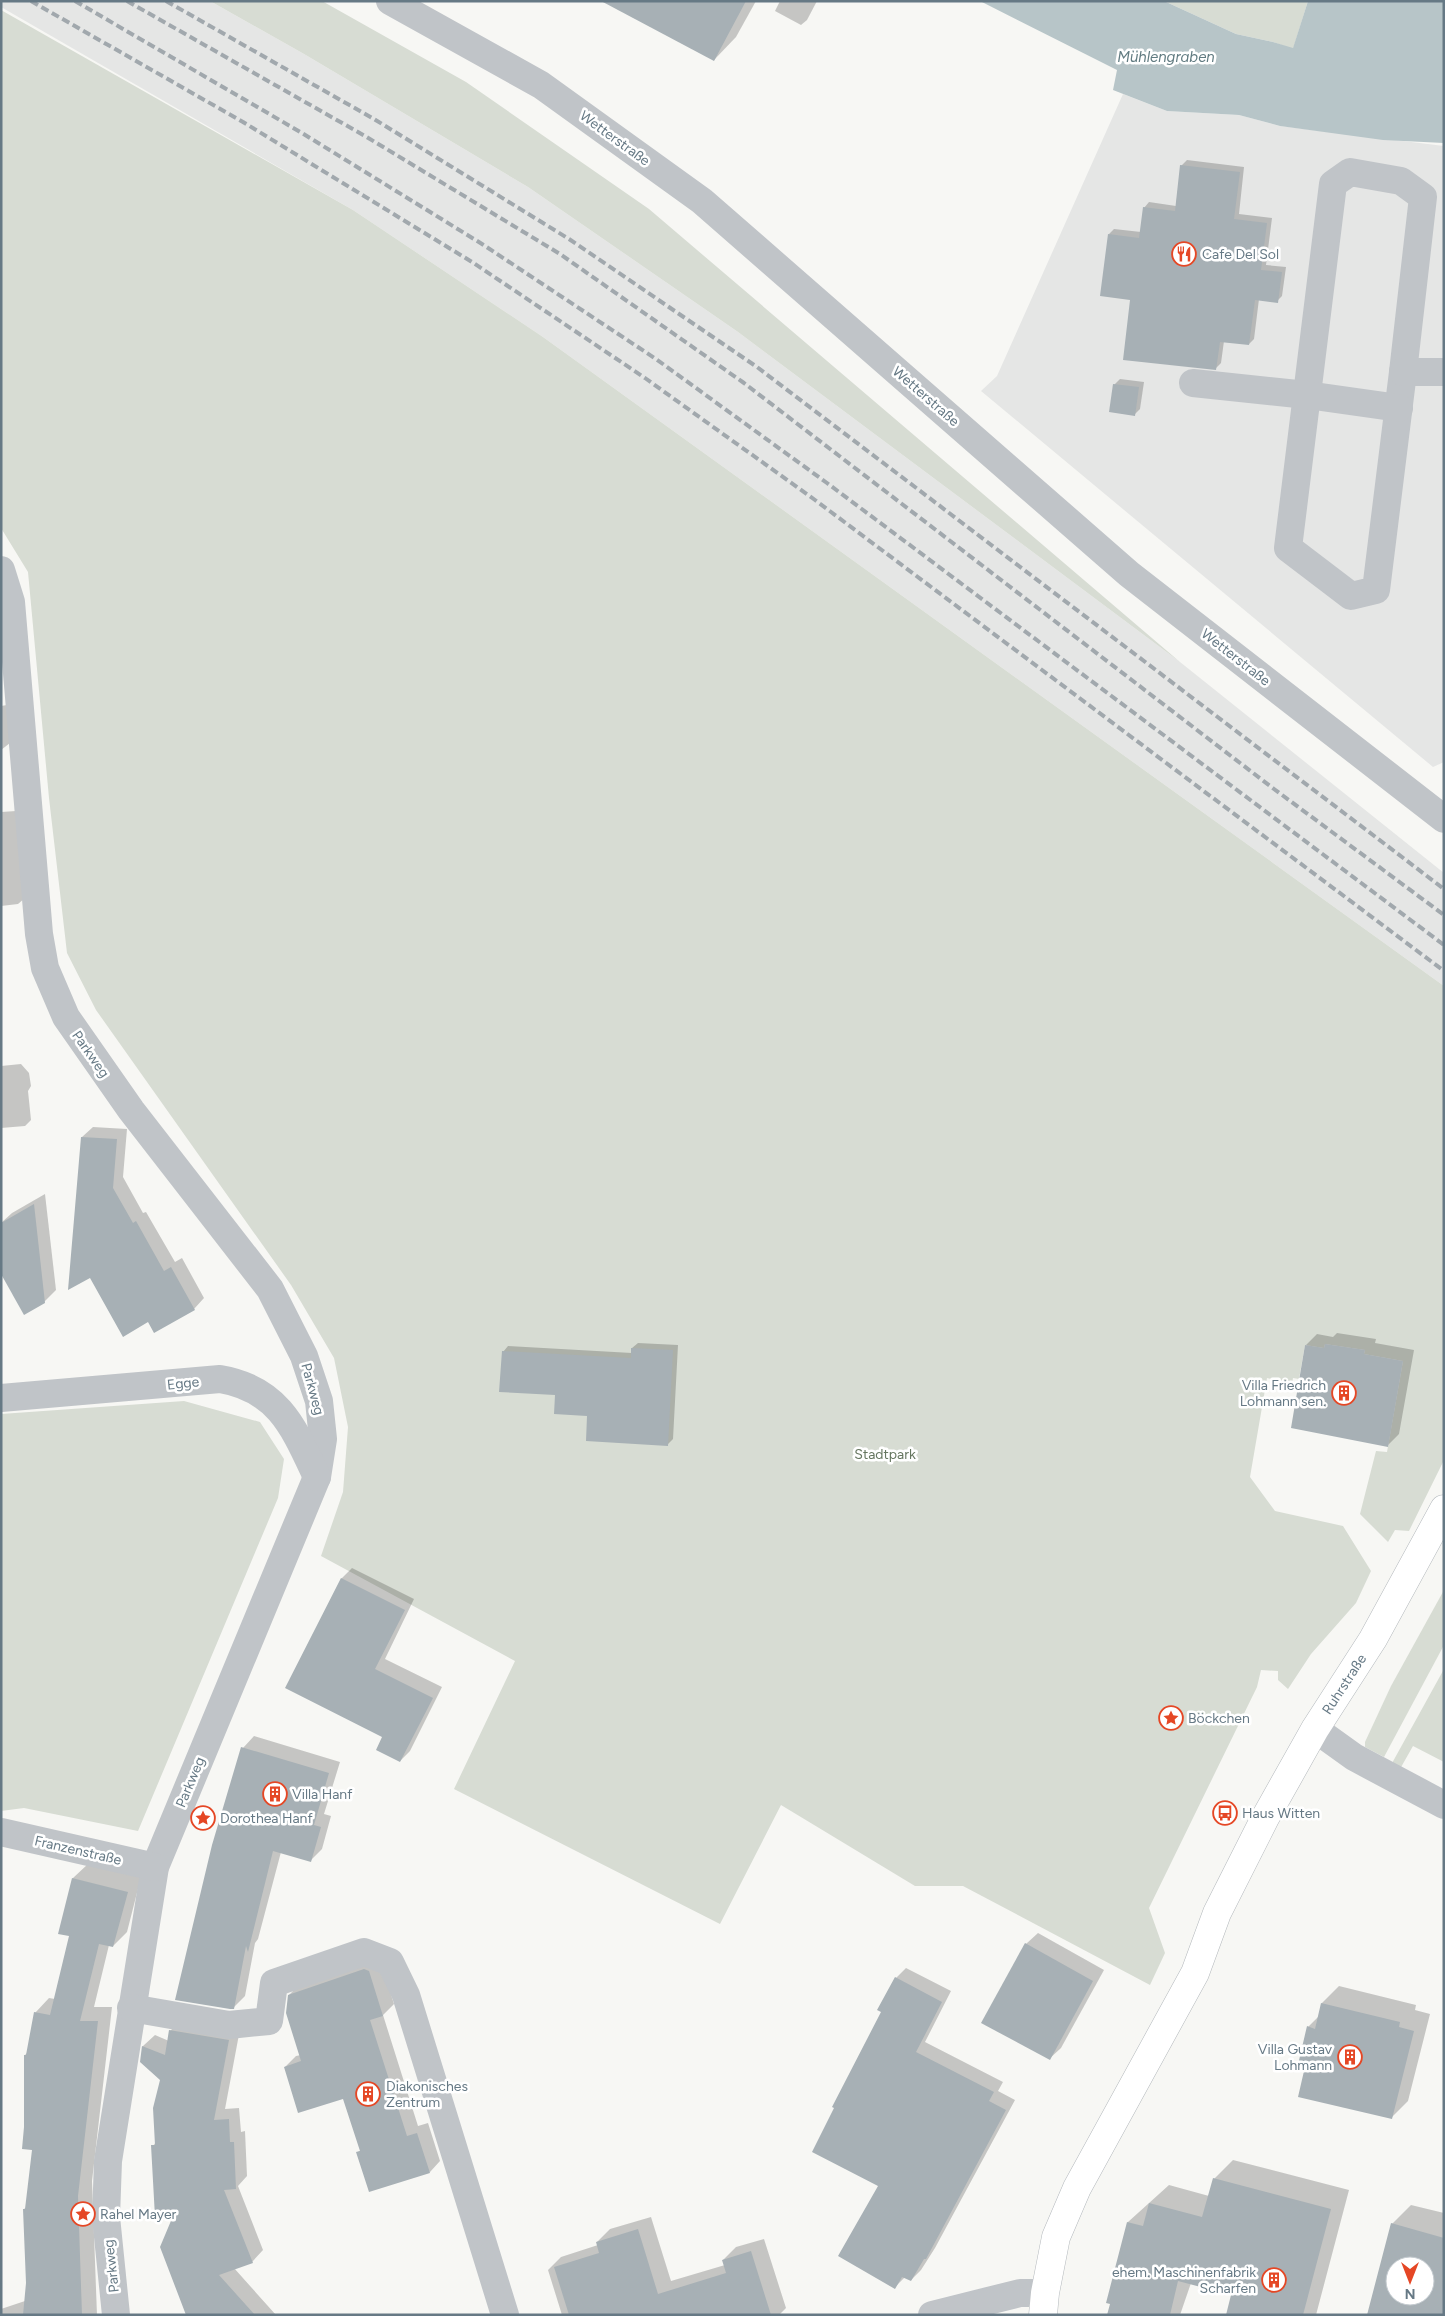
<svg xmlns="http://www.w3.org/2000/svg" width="1445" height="2316" font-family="Figtree,sans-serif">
<rect width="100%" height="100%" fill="#f7f7f4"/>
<g fill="#e5e6e5">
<path d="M1 1H210L304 54 528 187 738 332 1180 662 1444 873V986L543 337 353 210 1 7Z"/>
<path d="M1123 94 1167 111 1239 115 1280 126 1444 146V762L1433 767 981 391 997 376Z"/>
</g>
<g fill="#d7dcd3">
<path d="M210 1H322L466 82 649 209 1180 662 738 332 528 187 304 54Z"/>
<path d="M1164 1H1308L1293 49 1273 42 1236 34Z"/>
<path d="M1 10 353 210 543 337 1444 986V1460L1409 1531 1395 1530 1388 1542 1360 1514 1376 1451 1387 1452 1403 1361 1364 1354 1365 1350 1325 1344 1324 1348 1305 1345 1299 1379 1293 1378 1292 1384 1267 1378 1250 1477 1275 1511 1343 1526 1371 1571 1356 1603 1311 1654 1288 1689 1278 1680V1671L1261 1670 1257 1687 1149 1908 1165 1953 1150 1985 963 1886H915L781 1805 720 1924 454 1789 515 1661 321 1556 343 1492 348 1427 334 1358 291 1285 96 1010 67 953 49 798 28 572 1 528Z"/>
<path d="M184 1401 260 1422 284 1459 278 1498 138 1831 24 1808 1 1811V1414Z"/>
<path d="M1444 1590V1645L1384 1757 1365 1747V1742L1391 1686Z"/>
<path d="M1444 1669V1762L1413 1746 1400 1769 1391 1765Z"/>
</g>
<path fill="#b7c5c8" d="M980 1H1164L1236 34 1273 42 1293 48 1308 1H1444V143L1383 140 1280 126 1239 115 1167 111 1113 90 1117 70Z"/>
<g fill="#0003" fill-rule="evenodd">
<path d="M604 1H756L736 37 714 60Z"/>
<path d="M780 1H817L807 20 801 25 775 11Z"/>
<path d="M1187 160 1244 167 1239 214 1272 218 1266 265 1286 267 1282 296 1277 301 1259 299 1254 339 1249 344 1224 341 1221 363 1216 368 1131 299 1109 234 1114 229 1141 232 1144 208 1149 202 1176 206 1181 166Z"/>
<path d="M1120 379 1144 382 1140 409 1135 414 1114 385Z"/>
<path d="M7 705 10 743 1 750V706Z"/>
<path d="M16 811 25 898 18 904 1 906V812Z"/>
<path d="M21 1064 29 1073 31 1086 28 1091 31 1120 25 1126 1 1128V1066Z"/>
<path d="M93 1127 127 1129 123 1177 143 1213 146 1212 175 1262 182 1258 204 1298 194 1309 154 1331 82 1137Z"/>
<path d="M45 1194 56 1290 44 1302 1 1223 12 1213Z"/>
<path d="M1337 1333 1376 1339 1375 1343 1414 1350 1399 1434 1388 1445 1306 1345 1317 1334 1333 1337Z"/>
<path d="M638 1343 678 1345 673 1439 668 1444 588 1415 557 1394 503 1352 508 1346 632 1353V1348Z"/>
<path d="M352 1568 414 1599 385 1659 442 1687 410 1751 400 1761 384 1736 287 1688 342 1578Z"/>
<path d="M254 1736 340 1762 324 1814 331 1816 322 1849 311 1860 281 1852 258 1939 255 1943 245 1996 233 2008 243 1748Z"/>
<path d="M88 1864 141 1877 127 1932 113 1946 109 1945 94 2007H112L92 2181 97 2315H1V2309L25 2301 27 2283 24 2209 27 2207 33 2149 25 2127V2055L28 2052 35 2013 49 1998 55 1999 71 1935 73 1878Z"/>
<path d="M1038 1933 1104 1970 1061 2048 1049 2059 1026 1944Z"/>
<path d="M380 1960 394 2004 383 2015 418 2126 428 2123 440 2161 430 2172 358 2152 361 2150 344 2097 285 2067 296 2056 301 2055 289 1995 300 1984Z"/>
<path d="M906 1968 951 1991 925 2042 1003 2082 998 2091 1015 2100 935 2248 921 2270 911 2280 905 2277 895 2287 880 2185 883 2012 896 1978Z"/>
<path d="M1339 1986 1416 2005 1415 2010 1430 2014 1408 2101 1391 2118 1306 2070 1308 2027 1319 2016 1322 2003Z"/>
<path d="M182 2020 240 2029 225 2109 239 2108 241 2132 245 2131 247 2176 238 2186 263 2250 252 2262 234 2268 276 2315H188L175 2215 153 2146 156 2142 162 2079 141 2061 143 2046 155 2035 169 2041 170 2031Z"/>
<path d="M1233 2160 1349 2190 1316 2315H1227L1233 2294 1191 2283 1180 2315H1109L1128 2222 1169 2185 1209 2196 1214 2179Z"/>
<path d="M1411 2205 1444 2213V2315H1368L1392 2224ZM1395 2266H1425V2296H1395Z"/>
<path d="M651 2217 671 2281 725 2265 723 2260 736 2247 764 2239 786 2308 779 2315H562L548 2270 561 2257 598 2245 597 2242 610 2229Z"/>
</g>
<g fill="#a7b0b5" fill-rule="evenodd">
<path d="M601 1H746L714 61Z"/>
<path d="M1180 165 1240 172 1234 219 1267 223 1261 270 1282 272 1278 303 1255 300 1249 345 1220 342 1216 370 1123 360 1130 300 1100 296 1108 234 1139 238 1143 207 1175 211Z"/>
<path d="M1113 384 1139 387 1135 416 1109 412Z"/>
<path d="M81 1137 117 1139 113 1188 133 1223 136 1221 164 1271 171 1267 195 1310 154 1333 148 1322 123 1337 90 1278 68 1290Z"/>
<path d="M34 1204 45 1303 24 1315 1 1274V1223Z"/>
<path d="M1325 1344 1365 1350 1364 1354 1403 1361 1388 1447 1291 1428 1305 1345 1324 1348Z"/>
<path d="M631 1348 673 1350 668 1446 586 1441 587 1416 554 1414 555 1395 499 1392 502 1351 631 1358Z"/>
<path d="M341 1578 405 1610 375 1669 433 1698 400 1762 376 1750 382 1737 285 1688Z"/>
<path d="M241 1747 329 1773 314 1825 321 1827 311 1862 273 1851 248 1952 246 1946 234 2009H230L175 2000 212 1845Z"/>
<path d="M72 1878 128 1892 113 1947 99 1944 80 2021H98L78 2196 82 2315H23L26 2283 23 2209H25L32 2150 22 2149 24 2127V2055H26L34 2012 50 2015 69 1936 58 1934Z"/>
<path d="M1025 1943 1093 1981 1050 2060 981 2023Z"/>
<path d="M364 1969 369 1971 383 2016 370 2020 407 2136 417 2133 430 2173 369 2192 356 2152 360 2151 343 2099 298 2113 284 2067 301 2061 286 2013 288 1995Z"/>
<path d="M895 1977 942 2002 916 2052 994 2092 989 2101 1006 2110 926 2259H924L911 2281 902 2277 895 2289 838 2256 878 2186 812 2152 834 2108 832 2107 881 2012 877 2010Z"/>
<path d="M1321 2003 1400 2022 1399 2027 1414 2031 1392 2119 1298 2097 1304 2071 1297 2069 1307 2026 1315 2029Z"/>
<path d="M169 2030 229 2040 214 2120 229 2119 230 2142H234L236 2189 224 2190 253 2263 219 2275 255 2315H186L160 2247 173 2216 155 2217 151 2145H155L153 2108 160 2080 140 2062 142 2046 165 2055Z"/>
<path d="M1213 2178 1331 2209 1303 2315H1226L1231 2295 1178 2281 1170 2315H1107L1110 2304 1106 2303 1127 2222 1143 2226 1149 2203 1202 2217Z"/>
<path d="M1391 2223 1444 2238V2315H1367ZM1395 2266H1425V2296H1395Z"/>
<path d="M638 2229 658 2294 726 2273 722 2260 751 2251 771 2315H569L554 2267 599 2253 596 2242Z"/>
</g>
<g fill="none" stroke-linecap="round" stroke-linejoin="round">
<g stroke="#b3b8bc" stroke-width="29">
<path id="major" d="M1043 2315 1045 2293 1056 2237 1077 2188 1195 1973 1217 1913 1265 1818 1315 1729 1373 1639 1444 1509"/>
</g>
<g stroke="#c0c4c8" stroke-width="28">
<path d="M390 1 541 85 702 201 1129 574 1444 819"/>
<path d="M1350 172 1401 181 1423 197 1403 372 1376 590 1351 596 1288 548 1333 184Z"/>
<path d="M1403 372H1444"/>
<path d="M1193 383 1307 395 1399 408"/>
<path d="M1 570 11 602 39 934 45 968 66 1017 131 1110 270 1289 304 1356 319 1401 323 1439 317 1477 155 1867 108 2161 106 2217 116 2315"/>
<path d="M1 1398 220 1379C279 1389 294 1428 317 1477"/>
<path d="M1315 1729 1354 1757 1444 1805"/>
<path d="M1 1832 155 1867"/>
<path d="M131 2008 229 2025 269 2021 274 1983 364 1952 390 1962 406 1995 505 2315"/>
<path d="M932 2315 1020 2293H1045"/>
</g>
<use href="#major" stroke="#fff" stroke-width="28"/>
<g stroke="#a1a8ad" stroke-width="4" stroke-dasharray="8 4" stroke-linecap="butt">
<path d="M31 1 243 122 472 262 645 378 815 500 1444 971"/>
<path d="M75 1 302 133 482 244 656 359 827 483 1444 945"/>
<path d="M127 1 365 136 560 254 744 383 1274 789 1444 915"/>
<path d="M166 1 374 119 569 239 757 367 1444 889"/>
</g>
</g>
<defs>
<g id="restaurant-ring" transform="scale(1.25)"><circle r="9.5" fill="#fff" stroke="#e54725" stroke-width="1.5"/><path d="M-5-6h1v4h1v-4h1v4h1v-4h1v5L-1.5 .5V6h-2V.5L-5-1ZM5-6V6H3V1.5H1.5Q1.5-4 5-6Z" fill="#e54725"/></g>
<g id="building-ring" transform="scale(1.25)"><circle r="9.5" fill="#fff" stroke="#e54725" stroke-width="1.5"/><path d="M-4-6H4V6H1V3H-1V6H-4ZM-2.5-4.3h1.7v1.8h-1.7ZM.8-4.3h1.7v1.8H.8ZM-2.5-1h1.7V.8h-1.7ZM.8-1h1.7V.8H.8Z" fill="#e54725"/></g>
<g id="sight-ring" transform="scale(1.25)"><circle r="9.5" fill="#fff" stroke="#e54725" stroke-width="1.5"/><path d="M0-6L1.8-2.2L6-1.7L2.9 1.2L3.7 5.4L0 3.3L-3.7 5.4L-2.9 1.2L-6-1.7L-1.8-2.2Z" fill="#e54725"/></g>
<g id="bus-ring" transform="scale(1.25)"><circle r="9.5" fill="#fff" stroke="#e54725" stroke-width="1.5"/><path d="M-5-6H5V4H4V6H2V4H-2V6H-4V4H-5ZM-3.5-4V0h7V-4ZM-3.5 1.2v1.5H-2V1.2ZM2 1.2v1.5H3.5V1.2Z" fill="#e54725"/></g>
</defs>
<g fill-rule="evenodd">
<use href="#restaurant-ring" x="1184" y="254"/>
<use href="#building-ring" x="1344" y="1393"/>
<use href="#sight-ring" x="1171" y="1718"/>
<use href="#building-ring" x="275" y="1794"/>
<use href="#bus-ring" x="1225" y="1813"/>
<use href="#sight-ring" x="203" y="1818"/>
<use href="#building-ring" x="1350" y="2057"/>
<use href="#building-ring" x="368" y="2094"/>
<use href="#sight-ring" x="83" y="2214"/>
<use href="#building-ring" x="1274" y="2280"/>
</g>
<g text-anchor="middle" stroke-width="5" stroke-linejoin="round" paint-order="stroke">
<g font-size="14" fill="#667985" stroke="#fff">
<text transform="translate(615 138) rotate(36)" y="5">Wetterstraße</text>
<text transform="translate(926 396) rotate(41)" y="5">Wetterstraße</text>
<text transform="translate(1236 657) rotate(38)" y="5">Wetterstraße</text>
<text transform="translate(91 1054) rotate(55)" y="5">Parkweg</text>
<text transform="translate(183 1383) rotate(-6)" y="5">Egge</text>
<text transform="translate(313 1389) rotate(75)" y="5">Parkweg</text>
<text transform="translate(1344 1684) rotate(-57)" y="5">Ruhrstraße</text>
<text transform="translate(190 1782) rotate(-67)" y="5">Parkweg</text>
<text transform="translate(78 1850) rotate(13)" y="5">Franzenstraße</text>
<text transform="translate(111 2266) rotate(-96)" y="5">Parkweg</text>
</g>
<g font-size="14" fill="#667985" stroke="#fff" text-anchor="start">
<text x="1202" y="259">Cafe Del Sol</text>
<text x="1326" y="1390" text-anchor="end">Villa Friedrich<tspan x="1326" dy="16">Lohmann sen.</tspan></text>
<text x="1188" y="1723">Böckchen</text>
<text x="292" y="1799">Villa Hanf</text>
<text x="1242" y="1818">Haus Witten</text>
<text x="220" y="1823">Dorothea Hanf</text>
<text x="1332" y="2054" text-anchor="end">Villa Gustav<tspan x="1332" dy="16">Lohmann</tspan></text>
<text x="386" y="2091">Diakonisches<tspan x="386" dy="16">Zentrum</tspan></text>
<text x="100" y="2219">Rahel Mayer</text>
<text x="1256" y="2277" text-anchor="end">ehem. Maschinenfabrik<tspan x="1256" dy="16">Scharfen</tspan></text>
</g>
<g font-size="14" fill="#667760" stroke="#fff">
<text x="885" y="1459">Stadtpark</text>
</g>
<g font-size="15" font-style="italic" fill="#617b81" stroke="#fff">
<text x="1166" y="62">Mühlengraben</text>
</g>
</g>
<rect width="1445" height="2316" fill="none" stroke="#667985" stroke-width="5"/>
<g transform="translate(1410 2281) rotate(180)"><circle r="24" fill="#ffffff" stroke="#c2c9ce"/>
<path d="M0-4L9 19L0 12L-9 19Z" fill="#e54725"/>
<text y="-8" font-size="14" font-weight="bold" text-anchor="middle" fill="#667985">N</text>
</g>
</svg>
